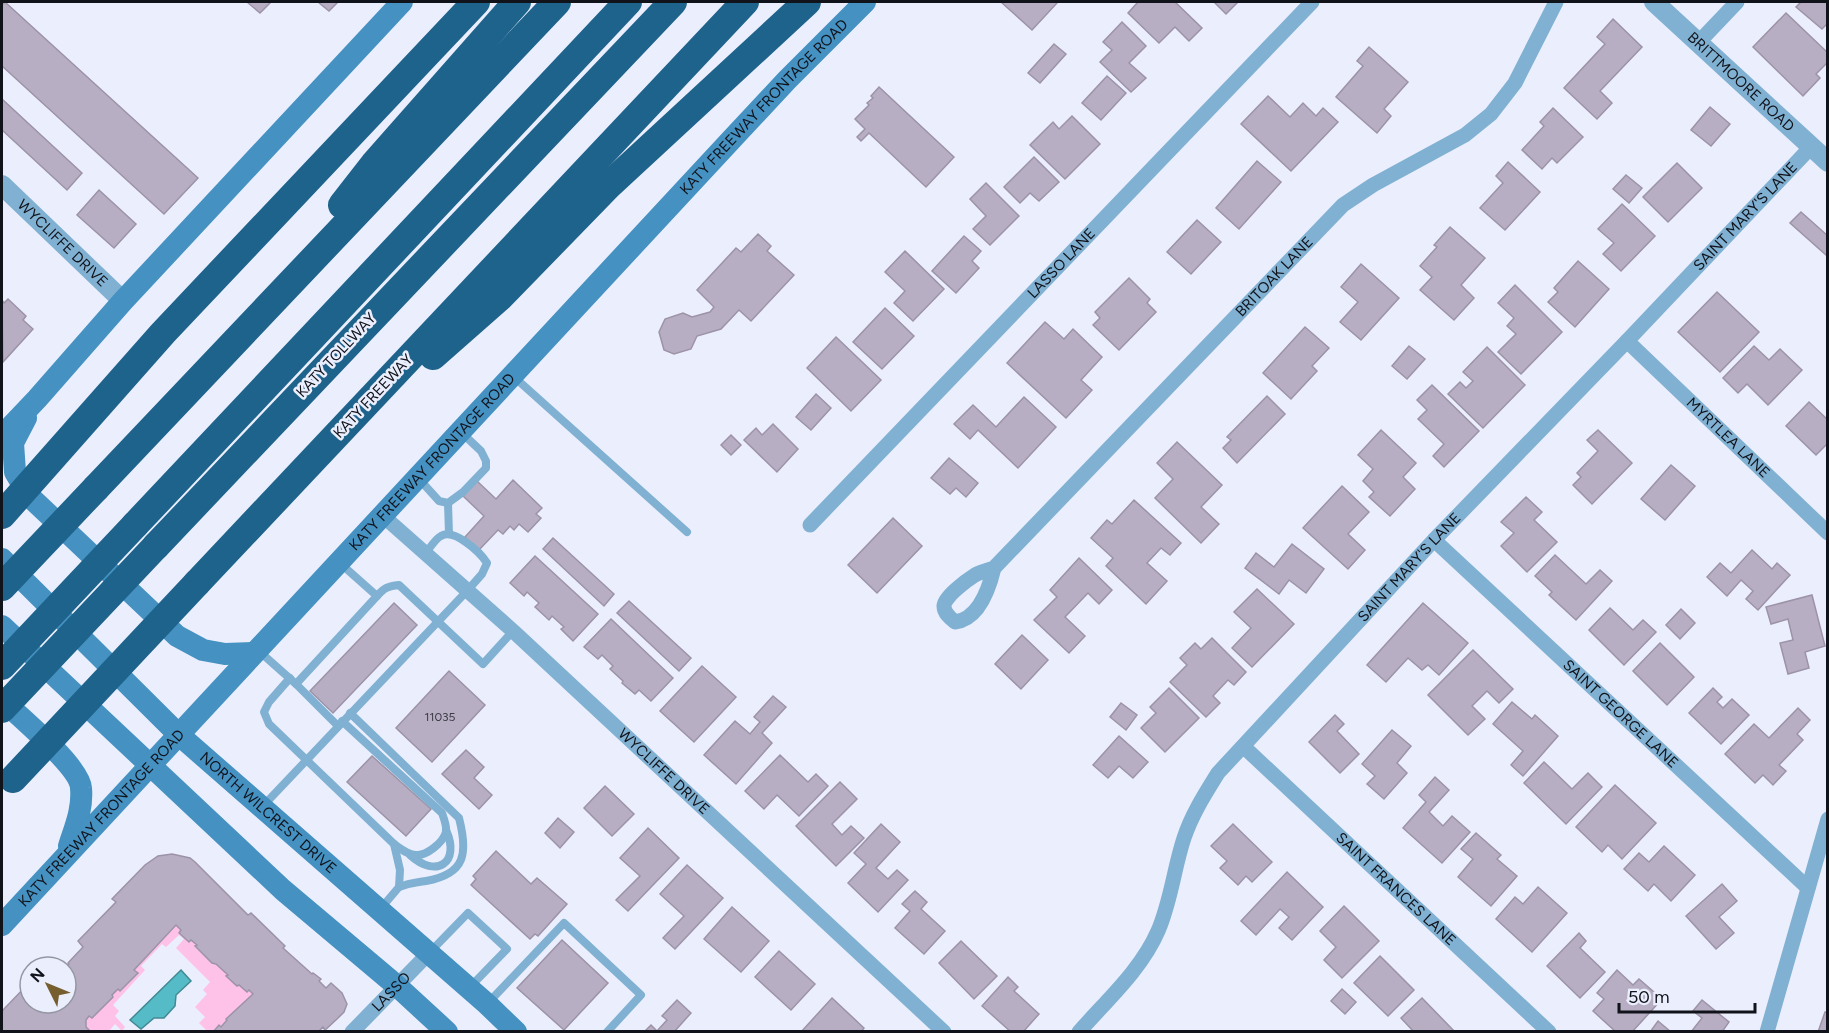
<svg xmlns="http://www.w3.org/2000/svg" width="1829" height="1033" font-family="Figtree,sans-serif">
<rect width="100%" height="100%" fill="#ebeffd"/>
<path fill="#fec1e8" d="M176 925 181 930 179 933 189 942 191 940 197 945 195 947 212 963 216 964 228 975 227 977 237 986 239 985 247 992 249 990 253 994 226 1019 227 1020 221 1027 219 1025 213 1031H207L199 1023 205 1017 195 1007 207 994 203 990 210 982 176 948 184 939 179 935 166 947 162 944 141 966 145 970 113 1005 119 1011 115 1016 125 1027 122 1031 115 1024 109 1031H91L86 1027V1020L89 1016 92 1018 113 997 112 995 118 989 120 991 138 974 134 970Z"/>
<path fill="#55bbc6" stroke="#418993" stroke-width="1.5" d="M181 970 191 981 176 995 175 1006 164 1018H154L141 1029 130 1020Z"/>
<g fill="#b8aec3" stroke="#9d93a8" stroke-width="1.5">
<path d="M5 2 198 178 164 214 2 66V5Z"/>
<path d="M247 2H271L260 13Z"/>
<path d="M318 2H338L329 11Z"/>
<path d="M1001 2H1055L1057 3 1032 30Z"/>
<path d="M1138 2H1175L1202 28 1189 41 1175 27 1159 43 1128 13Z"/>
<path d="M1214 2H1238L1226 14Z"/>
<path d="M1801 2H1828V23L1822 29 1796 7Z"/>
<path d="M1786 13 1828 53V62L1816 74 1820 78 1803 96 1753 47Z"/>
<path d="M1613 19 1642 47 1600 91 1612 103 1597 119 1564 88 1605 44 1597 37Z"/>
<path d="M1122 22 1146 46 1129 63 1146 78 1131 92 1100 62 1112 50 1103 42Z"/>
<path d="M1054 44 1066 54 1040 83 1028 73Z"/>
<path d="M1369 47 1408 82 1384 109 1391 116 1377 133 1336 97 1363 66 1357 61Z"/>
<path d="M1107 76 1126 93 1101 120 1082 103Z"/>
<path d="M879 87 954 157 926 187 869 133 861 141 857 137 865 129 855 119 869 105 867 103 873 98 871 96Z"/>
<path d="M1268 96 1290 117 1303 103 1316 116 1323 108 1338 122 1291 171 1241 124Z"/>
<path d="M2 99 82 173 67 190 2 130Z"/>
<path d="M1710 107 1730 124 1711 146 1691 130Z"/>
<path d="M1553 108 1583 137 1557 163 1552 158 1542 169 1522 150 1544 126 1540 122Z"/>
<path d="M1072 116 1100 144 1065 179 1030 145 1053 122 1059 129Z"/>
<path d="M1034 157 1059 182 1039 201 1030 193 1020 203 1004 187Z"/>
<path d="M1257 161 1281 182 1239 229 1216 208Z"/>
<path d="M1508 162 1540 192 1505 230 1480 208 1503 183 1496 176Z"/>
<path d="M1677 163 1702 188 1668 222 1643 197Z"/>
<path d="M1626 175 1642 188 1629 203 1613 189Z"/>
<path d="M986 183 1019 216 990 245 973 229 986 216 970 199Z"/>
<path d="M99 190 136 224 114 248 77 215Z"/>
<path d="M1622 204 1655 236 1621 271 1603 254 1614 243 1598 229Z"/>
<path d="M1801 212 1828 236V253L1826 255 1790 223Z"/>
<path d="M1197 220 1221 242 1191 274 1167 252Z"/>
<path d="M1450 227 1485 258 1461 285 1474 298 1454 320 1420 290 1432 277 1420 266 1437 247 1434 245Z"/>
<path d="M758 234 771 246 767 251 794 275 751 321 739 310 721 329 697 336 691 349 674 354 664 350 659 332 665 319 683 313 692 317 710 312 714 307 697 290 736 248 741 252Z"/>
<path d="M964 236 981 251 972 261 979 268 956 293 932 271Z"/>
<path d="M905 251 944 289 913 321 894 303 905 291 885 272Z"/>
<path d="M1578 261 1609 289 1575 327 1548 302 1558 292 1554 288Z"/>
<path d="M1361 264 1399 298 1361 340 1340 322 1358 302 1341 287Z"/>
<path d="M1129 278 1150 299 1147 303 1156 312 1119 350 1093 325 1100 318 1095 312Z"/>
<path d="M1515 285 1562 332 1521 374 1498 352 1516 334 1507 326 1514 318 1498 303Z"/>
<path d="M1717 292 1759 332 1720 372 1678 332Z"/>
<path d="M8 299 26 316 23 320 33 329 3 362 2 300 4 303Z"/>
<path d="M885 308 914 336 882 369 853 342Z"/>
<path d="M1045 322 1064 339 1073 329 1102 357 1081 380 1092 390 1066 418 1007 363Z"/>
<path d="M1305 327 1329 348 1312 366 1317 371 1291 399 1263 373Z"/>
<path d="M836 337 881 380 851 411 807 368Z"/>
<path d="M1409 346 1425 359 1407 379 1392 366Z"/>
<path d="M1754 346 1769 360 1780 349 1802 370 1768 405 1747 384 1738 393 1723 378Z"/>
<path d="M1487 347 1525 385 1483 428 1448 394 1460 382 1466 388 1473 381 1463 372Z"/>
<path d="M1432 385 1479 431 1444 467 1433 456 1444 444 1418 419 1427 410 1417 400Z"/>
<path d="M816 394 831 408 811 430 796 417Z"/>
<path d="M1267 396 1285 414 1237 463 1223 448 1231 440 1227 437Z"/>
<path d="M1024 397 1056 427 1018 468 978 430 970 439 954 424 973 405 996 427Z"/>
<path d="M1809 402 1828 420V443L1816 455 1786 426Z"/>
<path d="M773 424 798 449 777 472 744 440 756 428 762 435Z"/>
<path d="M1381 430 1416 463 1403 477 1415 489 1390 516 1369 497 1374 492 1363 481 1373 469 1358 455Z"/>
<path d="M1598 430 1632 463 1592 504 1573 485 1581 477 1577 473 1598 451 1587 440Z"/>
<path d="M731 435 741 445 731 455 721 445Z"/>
<path d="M1177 442 1222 485 1201 507 1219 524 1201 543 1155 498 1173 479 1157 463Z"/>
<path d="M949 458 978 483 966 497 956 488 950 494 931 478Z"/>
<path d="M1671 465 1695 486 1665 520 1641 499Z"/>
<path d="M513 480 542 508 536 514 541 518 528 532 519 524 514 530 510 526 503 534 498 530 479 550 465 537 484 516 463 496 477 481 496 499Z"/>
<path d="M1342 486 1369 512 1348 534 1365 550 1348 569 1303 528Z"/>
<path d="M1526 497 1542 512 1534 520 1557 542 1527 572 1501 546 1514 533 1501 522Z"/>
<path d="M1134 500 1181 543 1170 555 1161 548 1147 563 1167 581 1146 604 1106 566 1113 558 1091 538 1107 520 1112 524Z"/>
<path d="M893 518 922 546 877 593 848 565Z"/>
<path d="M553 538 614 594 604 606 543 549Z"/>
<path d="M1292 544 1324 569 1306 593 1289 580 1279 594 1245 568 1256 553 1274 567Z"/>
<path d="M1752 550 1772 569 1777 563 1790 575 1758 610 1746 599 1753 591 1741 580 1727 596 1707 577 1720 563 1731 573Z"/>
<path d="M1555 555 1586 584 1600 570 1612 581 1576 620 1549 595 1552 592 1535 576Z"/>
<path d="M535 556 598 614 573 641 561 629 564 627 552 616 549 620 535 607 539 603 527 592 524 596 510 583Z"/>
<path d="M1079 558 1112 590 1099 604 1088 593 1065 617 1085 636 1069 653 1034 620 1057 597 1050 590Z"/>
<path d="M1257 589 1294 624 1252 667 1232 648 1251 628 1234 612Z"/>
<path d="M1812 595 1825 646 1805 652 1809 668 1788 674 1780 643 1793 640 1788 619 1771 624 1766 607Z"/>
<path d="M629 601 691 658 679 671 617 613Z"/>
<path d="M394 603 417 625 333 713 310 691Z"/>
<path d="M1423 603 1468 643 1439 675 1428 665 1422 670 1408 658 1386 682 1367 665Z"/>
<path d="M1610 608 1633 630 1643 620 1656 632 1624 665 1589 630Z"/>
<path d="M1681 609 1695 623 1680 639 1666 625Z"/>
<path d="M611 619 673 678 651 701 639 690 635 694 622 683 623 681 610 669 613 666 602 655 598 659 584 647Z"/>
<path d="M1022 635 1048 660 1021 689 995 664Z"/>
<path d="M1212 638 1246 672 1234 685 1228 680 1213 696 1220 703 1206 717 1170 682 1187 665 1180 658 1195 643 1201 649Z"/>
<path d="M1660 643 1694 677 1667 705 1633 671Z"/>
<path d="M1473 650 1513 689 1499 703 1487 691 1472 706 1485 719 1468 735 1428 695Z"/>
<path d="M702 666 736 697 694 742 660 711Z"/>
<path d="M449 671 485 705 432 762 396 728Z"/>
<path d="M1169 688 1199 718 1165 752 1141 728 1156 713 1150 707Z"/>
<path d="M1713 688 1722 697 1717 702 1723 708 1732 699 1749 715 1721 744 1689 713Z"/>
<path d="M773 696 786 707 762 733 772 743 736 784 704 755 735 721 750 734 760 722 754 717Z"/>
<path d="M1512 702 1532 719 1535 715 1558 736 1523 776 1511 765 1523 751 1493 724Z"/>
<path d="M1121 703 1137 715 1126 730 1110 717Z"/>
<path d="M1798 708 1810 720 1797 734 1803 740 1779 765 1786 771 1773 785 1763 775 1755 783 1725 754 1754 724 1769 738Z"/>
<path d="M1335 715 1344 724 1337 731 1359 754 1340 773 1309 742Z"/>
<path d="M1392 730 1411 746 1397 763 1407 773 1384 799 1367 784 1375 776 1362 764Z"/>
<path d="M1119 736 1148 762 1133 778 1119 766 1108 778 1093 765Z"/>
<path d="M466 750 484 767 474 778 492 795 479 809 442 774Z"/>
<path d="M780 755 808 782 816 774 828 786 799 816 777 795 764 809 745 791Z"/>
<path d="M372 756 431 809 406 836 347 782Z"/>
<path d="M1544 762 1572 789 1588 773 1602 787 1566 824 1524 783Z"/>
<path d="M1435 777 1449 790 1429 812 1443 826 1452 816 1470 832 1442 863 1403 828 1426 802 1419 795Z"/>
<path d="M840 782 857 799 832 824 842 835 851 826 864 838 836 866 796 826Z"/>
<path d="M1615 785 1656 823 1622 859 1608 845 1602 852 1576 827Z"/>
<path d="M605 786 634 814 612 836 584 808Z"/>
<path d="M558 818 574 832 560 848 545 833Z"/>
<path d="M881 824 900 842 876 868 888 879 897 870 908 880 878 912 848 883 866 864 854 853Z"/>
<path d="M1233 824 1272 862 1252 882 1246 876 1238 885 1220 868 1227 861 1211 846Z"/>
<path d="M648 828 679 858 628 911 616 900 640 876 620 858Z"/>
<path d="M1476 833 1501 855 1497 859 1517 876 1491 906 1458 877 1473 859 1461 849Z"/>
<path d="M1664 846 1695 875 1671 901 1654 884 1648 891 1624 869 1639 853 1649 862Z"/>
<path d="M496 851 531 884 537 878 567 904 538 936 535 934 530 939 471 885 476 879 473 876Z"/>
<path d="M172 854 190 858 195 862 248 915 251 913 285 946 283 948 312 974 313 973 321 979 319 981 326 988 331 983 342 993 347 1004 344 1012 337 1019 325 1030 323 1027 318 1032H213L219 1025 221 1027 227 1020 226 1019 253 994 249 990 247 992 239 985 237 986 226 976 228 975 216 964 212 963 195 946 197 945 191 940 189 942 179 933 181 930 176 925 134 970 138 973 120 991 118 989 112 995 113 997 92 1018 89 1016 86 1020V1027L91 1032H2V1011L29 983 30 1003H66V967L69 964 68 963 83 947 78 941 116 902 112 899 145 865 158 856Z"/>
<path d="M687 865 723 898 675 949 663 938 684 916 660 894Z"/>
<path d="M1287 872 1323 907 1292 940 1279 928 1289 917 1280 909 1256 935 1241 921Z"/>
<path d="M1722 884 1737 901 1719 917 1734 933 1716 949 1686 916Z"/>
<path d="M1538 887 1567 913 1532 952 1496 919 1515 897 1523 904Z"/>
<path d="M915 891 927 902 921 909 945 931 924 954 895 928 910 911 902 904Z"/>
<path d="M1344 906 1379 941 1342 978 1324 960 1336 947 1320 931Z"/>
<path d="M732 907 769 941 741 972 704 939Z"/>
<path d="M1579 933 1586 941 1580 948 1605 972 1580 998 1547 966Z"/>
<path d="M562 940 608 983 564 1030 517 988Z"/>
<path d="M961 941 997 976 974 999 939 963Z"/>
<path d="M779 951 815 984 791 1010 755 977Z"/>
<path d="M1380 956 1414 990 1388 1016 1354 983Z"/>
<path d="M1617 970 1633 985 1639 979 1662 999 1632 1032H1616L1593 1011 1604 999 1597 993Z"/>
<path d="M1008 977 1018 987 1014 991 1039 1014 1023 1032H1011L982 1006Z"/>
<path d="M1342 989 1356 1002 1345 1014 1331 1001Z"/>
<path d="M832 998 864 1028 861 1032H801Z"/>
<path d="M1422 998 1455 1032H1414L1401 1018Z"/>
<path d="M677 1000 691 1013 674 1032H644L651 1025 657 1031 667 1020 662 1016Z"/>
<path d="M1702 1000 1729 1022 1722 1032H1691L1702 1018 1693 1011Z"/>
<path d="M1825 1012H1828V1032H1818Z"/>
<path d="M1658 1021 1671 1032H1650Z"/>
</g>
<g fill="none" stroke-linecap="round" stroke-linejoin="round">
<g stroke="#81b1d2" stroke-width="8">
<path d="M513 376 687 532"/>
<path d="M420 480 439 501 448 503 463 492 486 468V461L481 451 463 434"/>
<path d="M448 503 449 534"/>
<path d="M377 596C384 588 388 586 399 585L483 664 513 631"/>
<path d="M260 652 296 684 377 596 341 564"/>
<path d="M290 678 269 702 264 712 269 724 394 844C401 849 408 855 416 855 426 856 443 843 446 832 447 826 444 819 442 813L342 721"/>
<path d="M296 684 338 726"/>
<path d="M350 713 459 818C468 853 466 874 426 881 414 883 411 882 399 887"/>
<path d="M263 806 467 591 482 574 487 563C480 552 454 528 441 536 435 539 430 548 425 554"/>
<path d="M410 855C436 879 461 863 446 830"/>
<path d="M382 907 399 887 400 870 394 844"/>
<path d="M430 952 468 913 507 949 470 987"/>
<path d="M488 1003 564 923 641 995 607 1032"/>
</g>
<g stroke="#81b1d2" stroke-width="15">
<path d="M1698 43 1737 2"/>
<path id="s1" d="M1627 341 1828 533"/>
<path id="s2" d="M382 515 513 631 944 1032"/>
<path id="s3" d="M810 525 1312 2"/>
<path id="s4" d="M1434 540 1808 888"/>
<path id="s5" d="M994 568C989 589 979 619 955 622 950 618 944 613 944 606 944 597 967 580 975 575 981 572 988 570 994 568L1343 205 1373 185 1465 135 1491 114 1515 83 1556 2"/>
<path id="s6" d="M1244 747 1549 1032"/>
<path id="s7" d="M352 1032 429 953"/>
<path id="s8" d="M1079 1032C1107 1000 1141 970 1158 931 1171 901 1174 868 1184 838 1192 814 1205 794 1218 773L1434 540 1627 341 1811 147"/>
<path d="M1767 1032 1828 819"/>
</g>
<g stroke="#81b1d2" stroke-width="20">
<path id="s9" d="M1654 2 1828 162"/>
<path id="s10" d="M2 185 123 301"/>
</g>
<g stroke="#4491c2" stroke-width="22">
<path d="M26 418 13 443 15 472 29 496 177 636 203 650 225 654 253 653"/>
<path d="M2 436 37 399 123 301 402 2"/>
<path id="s11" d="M2 559 178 734 487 1004 516 1032"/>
<path d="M2 626 283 890 397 986 447 1032"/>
<path d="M2 700C19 716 80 767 81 788 83 809 75 827 69 846"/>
<path id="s12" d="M2 925 731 140 787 80 865 2"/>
</g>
<g stroke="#1e638b" stroke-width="28">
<path d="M342 205 374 164 517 2"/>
<path d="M433 356 500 297 608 186 807 2"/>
<path d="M96 488 557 2"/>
<path d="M135 525 628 2"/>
<path d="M156 546 673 2"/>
<path d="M197 583 745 2"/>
</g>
<g stroke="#1e638b" stroke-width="28">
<path d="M2 515 163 333 476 2"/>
<path d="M2 587 96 488"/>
<path d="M2 666 135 525"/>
<path d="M2 709 156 546"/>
<path d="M13 779 197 583"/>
</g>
</g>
<g text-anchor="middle" stroke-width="5" stroke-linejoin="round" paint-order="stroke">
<g font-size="12" fill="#3b3a45">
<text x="440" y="721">11035</text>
</g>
<g font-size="15" fill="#11131b" stroke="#ebeffd">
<text dy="5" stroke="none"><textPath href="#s9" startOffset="118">BRITTMOORE ROAD</textPath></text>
<text dy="5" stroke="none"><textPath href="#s12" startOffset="1118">KATY FREEWAY FRONTAGE ROAD</textPath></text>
<text dy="5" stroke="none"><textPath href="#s8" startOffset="1066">SAINT MARY'S LANE</textPath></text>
<text dy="5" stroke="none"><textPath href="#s10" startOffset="84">WYCLIFFE DRIVE</textPath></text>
<text dy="5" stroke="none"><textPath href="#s3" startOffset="363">LASSO LANE</textPath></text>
<text dy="5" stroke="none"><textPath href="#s5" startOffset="560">BRITOAK LANE</textPath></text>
<text transform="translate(336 355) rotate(-47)" y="5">KATY TOLLWAY</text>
<text transform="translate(373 396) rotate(-47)" y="5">KATY FREEWAY</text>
<text dy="5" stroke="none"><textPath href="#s1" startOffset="140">MYRTLEA LANE</textPath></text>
<text dy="5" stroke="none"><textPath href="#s12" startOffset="632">KATY FREEWAY FRONTAGE ROAD</textPath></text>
<text dy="5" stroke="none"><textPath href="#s8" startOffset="580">SAINT MARY'S LANE</textPath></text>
<text dy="5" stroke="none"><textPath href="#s4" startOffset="255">SAINT GEORGE LANE</textPath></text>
<text dy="5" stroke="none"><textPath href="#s2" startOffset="381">WYCLIFFE DRIVE</textPath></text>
<text dy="5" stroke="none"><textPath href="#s11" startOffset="368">NORTH WILCREST DRIVE</textPath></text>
<text dy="5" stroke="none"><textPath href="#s12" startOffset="146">KATY FREEWAY FRONTAGE ROAD</textPath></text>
<text dy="5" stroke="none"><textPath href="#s6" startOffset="208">SAINT FRANCES LANE</textPath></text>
<text dy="5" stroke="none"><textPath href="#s7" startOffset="56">LASSO</textPath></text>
</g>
</g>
<rect width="1829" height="1033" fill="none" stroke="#11131b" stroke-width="6"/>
<g transform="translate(48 985) rotate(313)"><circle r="28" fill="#ebeffd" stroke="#9497a3" stroke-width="1.5"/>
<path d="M0-4.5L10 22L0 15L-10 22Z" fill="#775e2f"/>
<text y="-9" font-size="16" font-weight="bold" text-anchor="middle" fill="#11131b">N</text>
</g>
<path d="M1619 1003v9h136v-9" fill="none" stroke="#11131b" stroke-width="3"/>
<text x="1628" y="1003" font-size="18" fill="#11131b" stroke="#ebeffd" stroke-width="4.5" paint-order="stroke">50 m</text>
</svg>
